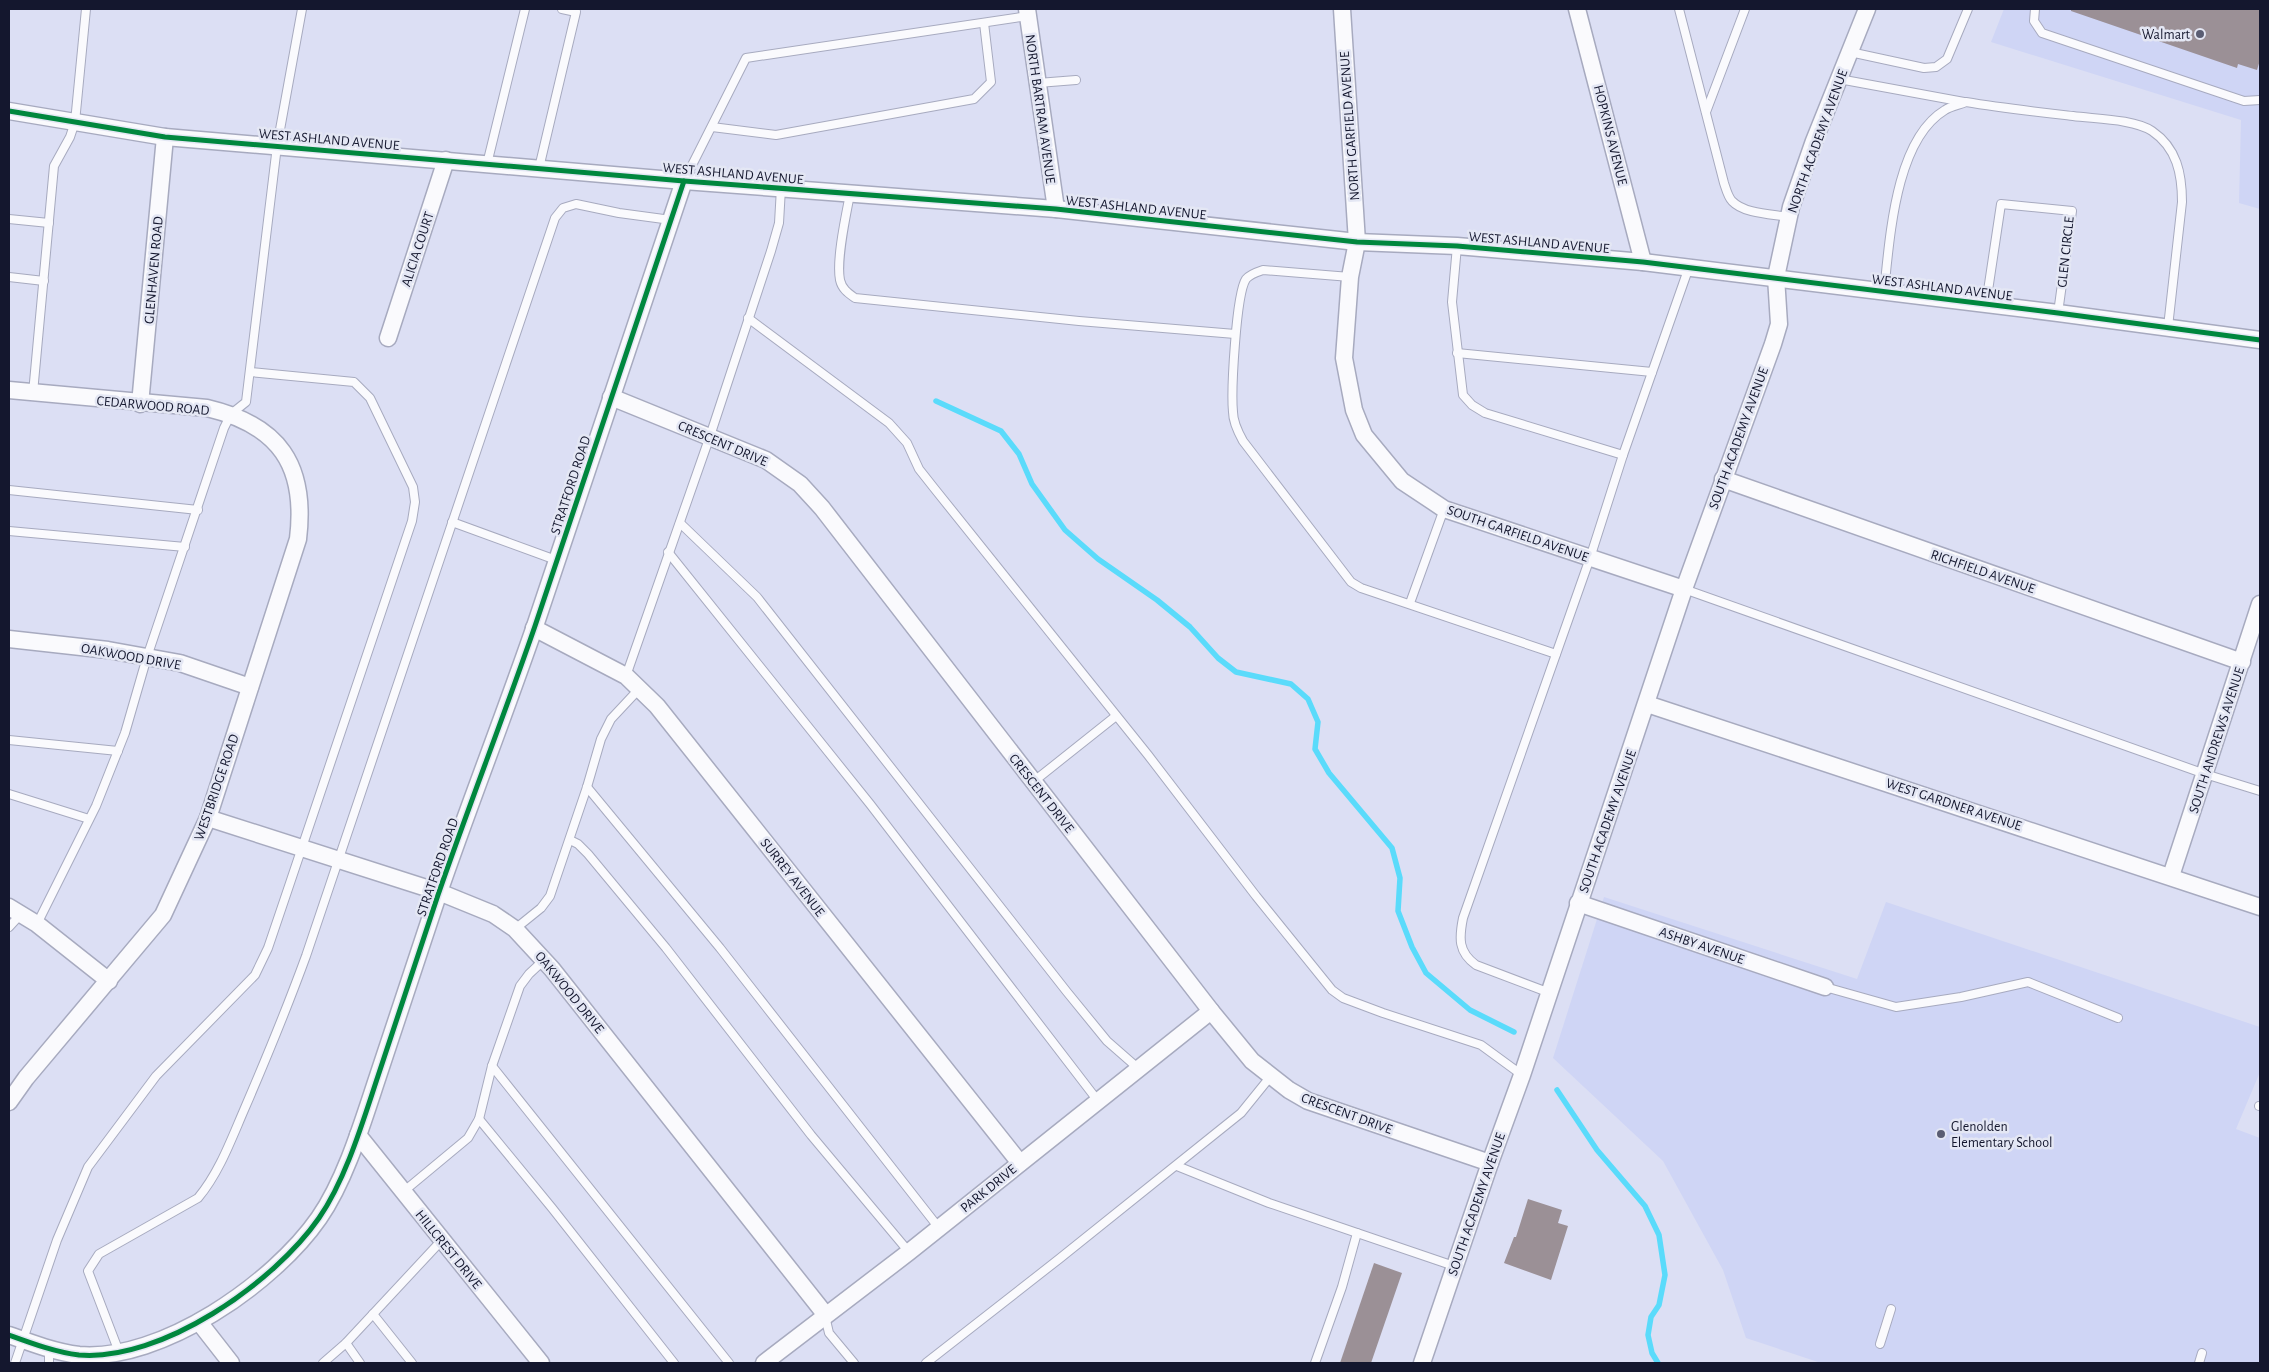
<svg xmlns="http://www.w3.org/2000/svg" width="2269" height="1372" font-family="'Alegreya Sans',sans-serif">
<rect width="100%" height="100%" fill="#dcdff4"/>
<g fill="#cfd5f5">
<path d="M2004 9H2260V209L2239 203 2241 120 1991 42Z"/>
<path d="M1604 897 1857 979 1886 902 2260 1027V1072L2236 1129 2260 1138V1363H1821L1746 1338 1723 1270 1663 1161 1553 1058Z"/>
</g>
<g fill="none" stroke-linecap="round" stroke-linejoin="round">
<g stroke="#5adbfb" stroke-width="5.5">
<path d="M936 401 1001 431 1019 454 1032 484 1065 530 1098 559 1157 600 1190 627 1218 658 1236 672 1291 684 1308 699 1318 722 1315 749 1329 773 1392 848 1400 878 1398 911 1412 947 1426 973 1470 1010 1514 1032"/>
<path d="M1557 1090 1597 1150 1645 1206 1659 1235 1665 1275 1659 1305 1651 1317 1648 1335 1652 1353 1658 1363"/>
</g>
</g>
<g fill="#9b9096">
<path d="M2071 9H2260V60L2257 70 2238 64 2237 68 2071 11Z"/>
<path d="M1528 1199 1562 1210 1558 1223 1568 1226 1551 1280 1504 1263 1514 1237H1516Z"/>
<path d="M1374 1263 1402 1273 1371 1363H1340Z"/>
</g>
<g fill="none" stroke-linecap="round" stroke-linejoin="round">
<g stroke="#a7aabf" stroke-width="10">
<g id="lane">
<path d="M1679 9 1724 183C1726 189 1728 197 1732 201 1744 214 1772 214 1789 217"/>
<path d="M2035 9 2034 21 2042 33 2244 101 2260 100"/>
<path d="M1850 52 1924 68 1936 67 1947 59 1968 9"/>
<path d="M1839 79 1964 102"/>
<path d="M1038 83 1076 80"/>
<path d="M1706 112 1745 9"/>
<path d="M712 127 776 135 974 99 991 82 984 23"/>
<path d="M487 164 525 9"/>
<path d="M539 168 576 12 562 9"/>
<path d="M684 181 746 58 1028 16"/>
<path d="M850 194C846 215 836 260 840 280 842 289 848 293 855 298L1079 321 1235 334"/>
<path d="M9 219 49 223"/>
<path d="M1457 246 1452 302 1463 395 1472 405 1485 413 1623 455"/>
<path d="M9 277 44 281"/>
<path d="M1350 277 1263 270C1257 272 1250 274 1246 279 1236 294 1231 391 1233 412 1233 422 1238 432 1243 441L1351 582 1361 588 1556 654"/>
<path d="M1884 291C1890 238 1895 140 1945 110 1951 106 1959 105 1966 102 2002 108 2038 112 2073 116 2095 119 2134 119 2152 131 2177 148 2182 174 2182 202L2168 327"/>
<path d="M1986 304 2001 204 2072 211 2058 313"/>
<path d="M748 318 889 423 907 443 919 469 934 488 1148 755 1256 896 1332 990 1343 998 1383 1013 1481 1045 1522 1075"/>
<path d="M1457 353 1652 372"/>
<path d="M33 393 54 166 70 137 75 122 86 9"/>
<path d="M9 490 198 510"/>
<path d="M452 522 556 560"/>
<path d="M680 523 757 597 1067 992 1107 1041 1139 1069"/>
<path d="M9 531 185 547"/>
<path d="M668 552 870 804 1098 1101"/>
<path d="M1684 589 2205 774 2260 791"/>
<path d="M1410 603 1444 509"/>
<path d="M626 676 710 436 771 251 779 223 781 188"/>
<path d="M9 740 118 751"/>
<path d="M1033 782 1116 716"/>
<path d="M587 787 720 948 939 1228"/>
<path d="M9 794 89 819"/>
<path d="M570 840 578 844 588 854 666 948 811 1135 909 1252"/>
<path d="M37 924 96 806 125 733 147 657 224 428 231 414 246 402 277 146 302 9"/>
<path d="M9 927 21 914"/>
<path d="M515 929 541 908 550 896 587 787 601 739 611 719 640 688"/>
<path d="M1825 987 1896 1007 1961 997 2028 982 2118 1018"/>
<path d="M1550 993 1476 965C1458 952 1459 938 1463 918L1590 558 1623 455 1689 267"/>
<path d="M492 1066 729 1363"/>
<path d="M2259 1106H2260"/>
<path d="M479 1119 552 1208 674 1363"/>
<path d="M1177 1166 1269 1203 1454 1266"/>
<path d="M403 1192 468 1138 479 1119 492 1066 520 986 529 974 544 960"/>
<path d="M373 1314 412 1363"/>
<path d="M825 1316 829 1333 854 1363"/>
<path d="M346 1343 360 1363"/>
<path d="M1880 1344 1891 1309"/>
<path d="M49 1349V1363"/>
<path d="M119 1352 88 1271 99 1254 198 1198C219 1173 231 1140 244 1110 266 1059 287 1008 306 956L555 218 563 208 576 204 619 213 671 220"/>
<path d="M15 1363 57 1240 88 1167 156 1076 255 975 268 948 290 883 412 521 415 502 413 487 370 398 354 382 250 372"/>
<path d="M323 1363 346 1343 442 1240"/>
<path d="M926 1363 1059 1259 1241 1113 1271 1076"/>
<path d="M1315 1363 1342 1287 1357 1233"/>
<path d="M2199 1363 2202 1353"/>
</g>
</g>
<g stroke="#a7aabf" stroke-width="19">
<g id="street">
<path d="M1027 9 1056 209"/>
<path d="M1342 9 1357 242 1350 277 1344 358 1354 410 1364 435 1402 481 1444 509 1684 589"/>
<path d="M1577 9 1643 262"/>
<path d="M9 111 165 137 684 181 1056 209 1357 242 1457 246 1643 262 2058 313 2260 340"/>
<path d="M388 338 446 160"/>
<path d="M9 390 207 408C279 425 307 465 298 539L208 818 163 915 26 1078 9 1102"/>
<path d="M611 397 766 460 800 484 822 508 1211 1011 1252 1061 1289 1090 1308 1101 1490 1163"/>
<path d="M140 404 165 137"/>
<path d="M1723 479 2242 662"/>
<path d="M534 628 626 676 657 706 1020 1163"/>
<path d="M9 639 108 650 180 663 250 687"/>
<path d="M1647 704 2260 907"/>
<path d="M208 818 439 892 493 914 515 929 552 969 825 1314"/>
<path d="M2171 876 2260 604"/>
<path d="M1578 903 1825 987"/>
<path d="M9 907 37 924 109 981"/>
<path d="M358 1135 541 1363"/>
<path d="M199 1322 231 1363"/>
<path d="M9 1335C31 1343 55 1352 79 1355 161 1362 274 1283 319 1218 346 1179 363 1121 378 1076 398 1016 418 955 438 895 469 805 504 716 535 626 585 478 634 329 684 181"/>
<path d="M764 1363 909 1252 1211 1011"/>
<path d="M1422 1363 1490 1163 1522 1075 1684 589 1773 344 1779 324 1776 277 1791 207 1814 141 1867 9"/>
</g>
</g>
<use href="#lane" stroke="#fafafd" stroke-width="8"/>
<use href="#street" stroke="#fafafd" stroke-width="16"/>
<g stroke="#e4e7f4" stroke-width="8">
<g id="cycleway">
<path d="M9 111 165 137 684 181 1056 209 1357 242 1457 246 1643 262 2058 313 2260 340"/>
<path d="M9 1335C31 1343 55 1352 79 1355 161 1362 274 1283 319 1218 346 1179 363 1121 378 1076 398 1016 418 955 438 895 469 805 504 716 535 626 585 478 634 329 684 181"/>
</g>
</g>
<use href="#cycleway" stroke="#00873e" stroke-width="5"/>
</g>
<g fill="#5a5d73" stroke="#e4e7f4" stroke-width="2">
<circle cx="2200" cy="34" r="5"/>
<circle cx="1941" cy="1134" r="5"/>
</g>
<g text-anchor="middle" stroke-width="5" stroke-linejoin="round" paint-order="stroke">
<g font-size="14" fill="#14172e" stroke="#e4e7f4" text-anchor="end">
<text x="2190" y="39">Walmart</text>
<text x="1951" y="1131" text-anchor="start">Glenolden<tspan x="1951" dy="16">Elementary School</tspan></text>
</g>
<g font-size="14" fill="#14172e" stroke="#e4e7f4">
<text transform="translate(1041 109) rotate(82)" y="5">NORTH BARTRAM AVENUE</text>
<text transform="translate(1349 126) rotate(-94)" y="5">NORTH GARFIELD AVENUE</text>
<text transform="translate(1611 135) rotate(76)" y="5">HOPKINS AVENUE</text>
<text transform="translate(329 139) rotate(5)" y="5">WEST ASHLAND AVENUE</text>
<text transform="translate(1817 141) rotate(-70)" y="5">NORTH ACADEMY AVENUE</text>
<text transform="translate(733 173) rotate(5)" y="5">WEST ASHLAND AVENUE</text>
<text transform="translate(1136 207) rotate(6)" y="5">WEST ASHLAND AVENUE</text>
<text transform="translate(1539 242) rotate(5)" y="5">WEST ASHLAND AVENUE</text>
<text transform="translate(417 249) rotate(-72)" y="5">ALICIA COURT</text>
<text transform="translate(2065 252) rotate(-84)" y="5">GLEN CIRCLE</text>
<text transform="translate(153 270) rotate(-85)" y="5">GLENHAVEN ROAD</text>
<text transform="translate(1942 287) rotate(7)" y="5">WEST ASHLAND AVENUE</text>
<text transform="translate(153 405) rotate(5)" y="5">CEDARWOOD ROAD</text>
<text transform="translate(1738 438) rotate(-70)" y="5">SOUTH ACADEMY AVENUE</text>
<text transform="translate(723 443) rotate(23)" y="5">CRESCENT DRIVE</text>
<text transform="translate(570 485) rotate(-72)" y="5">STRATFORD ROAD</text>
<text transform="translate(1518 533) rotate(19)" y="5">SOUTH GARFIELD AVENUE</text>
<text transform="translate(1983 571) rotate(19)" y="5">RICHFIELD AVENUE</text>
<text transform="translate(131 656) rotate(10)" y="5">OAKWOOD DRIVE</text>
<text transform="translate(2216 740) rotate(-72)" y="5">SOUTH ANDREWS AVENUE</text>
<text transform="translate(216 787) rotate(-71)" y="5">WESTBRIDGE ROAD</text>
<text transform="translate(1042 793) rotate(52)" y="5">CRESCENT DRIVE</text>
<text transform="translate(1954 804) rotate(18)" y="5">WEST GARDNER AVENUE</text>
<text transform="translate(1607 821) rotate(-71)" y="5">SOUTH ACADEMY AVENUE</text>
<text transform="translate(437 867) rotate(-71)" y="5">STRATFORD ROAD</text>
<text transform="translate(793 877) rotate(52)" y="5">SURREY AVENUE</text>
<text transform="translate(1702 945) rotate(19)" y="5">ASHBY AVENUE</text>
<text transform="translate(570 992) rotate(51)" y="5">OAKWOOD DRIVE</text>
<text transform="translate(1347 1113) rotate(20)" y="5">CRESCENT DRIVE</text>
<text transform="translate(988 1188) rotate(-39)" y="5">PARK DRIVE</text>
<text transform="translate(1476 1204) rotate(-71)" y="5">SOUTH ACADEMY AVENUE</text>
<text transform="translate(449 1249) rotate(51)" y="5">HILLCREST DRIVE</text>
</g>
</g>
<rect width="2269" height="1372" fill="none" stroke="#14172e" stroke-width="20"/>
</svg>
